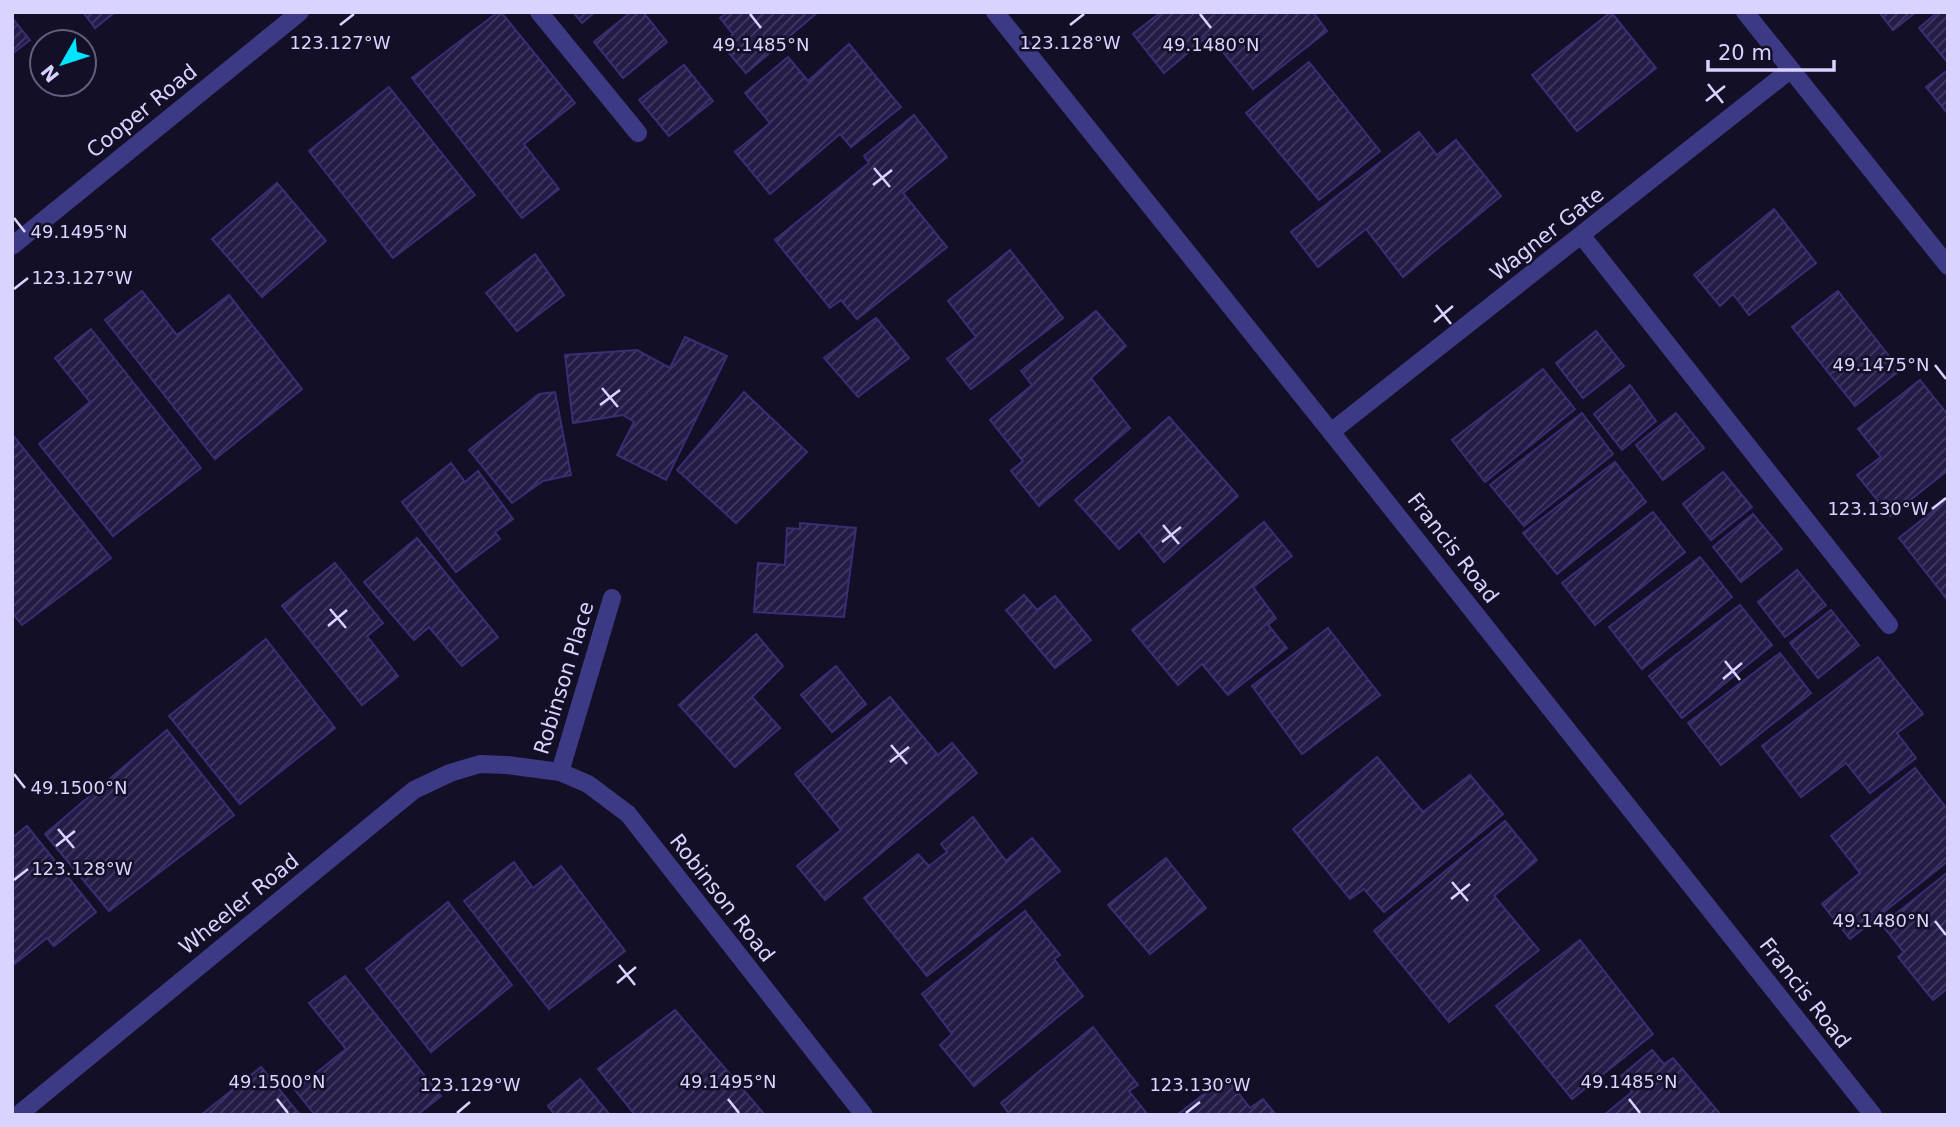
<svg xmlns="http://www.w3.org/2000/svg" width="1960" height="1127" font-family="'DejaVu Sans',sans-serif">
<defs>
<pattern id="building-hatch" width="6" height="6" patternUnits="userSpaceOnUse" patternTransform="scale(1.75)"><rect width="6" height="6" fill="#241b47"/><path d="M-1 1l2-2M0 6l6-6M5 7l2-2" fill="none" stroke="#433b63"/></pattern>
</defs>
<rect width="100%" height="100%" fill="#130f26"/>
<g fill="url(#building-hatch)" stroke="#3b2d73" stroke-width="2">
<path d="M83 12H115L95 28Z"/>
<path d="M498 12H501L575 103 524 144 559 189 522 218 412 78Z"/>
<path d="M573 12H595L582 23Z"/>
<path d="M631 12H643L667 42 623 78 594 42Z"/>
<path d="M728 12H818L746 73 721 44 733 34 720 18Z"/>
<path d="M1161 12H1313L1327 31 1253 89 1209 35 1164 73 1133 34Z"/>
<path d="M1611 12 1656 68 1577 131 1532 75Z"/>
<path d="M1879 12H1916L1893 30Z"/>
<path d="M1938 12H1948V63L1919 28Z"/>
<path d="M12 18 30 40 12 54Z"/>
<path d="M849 44 901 107 851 147 840 134 770 194 735 152 770 123 745 93 788 57 808 81Z"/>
<path d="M1309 62 1380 151 1319 200 1246 113Z"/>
<path d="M684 65 713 101 669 136 639 100Z"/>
<path d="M1948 70V114L1926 87Z"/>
<path d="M389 87 475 195 393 258 309 151Z"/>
<path d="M914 115 947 157 903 193 947 247 857 319 841 300 830 308 775 240 869 163 864 156Z"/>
<path d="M1419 132 1437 155 1456 140 1501 196 1403 277 1366 229 1318 267 1291 232Z"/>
<path d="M277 183 326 241 262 297 212 239Z"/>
<path d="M1774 209 1816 263 1749 315 1733 294 1720 306 1694 275Z"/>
<path d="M1010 250 1063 318 971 389 947 359 976 337 948 301Z"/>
<path d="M535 254 564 295 517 331 486 293Z"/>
<path d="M142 291 177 335 229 295 302 389 215 459 105 320Z"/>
<path d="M1838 291 1900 370 1855 406 1792 327Z"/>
<path d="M1096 311 1126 346 1091 378 1130 428 1039 506 1011 471 1023 461 990 420 1032 385 1021 371Z"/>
<path d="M876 318 909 358 858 397 824 358Z"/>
<path d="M91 329 201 468 113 536 39 444 90 402 55 358Z"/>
<path d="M1596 331 1624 366 1583 398 1556 363Z"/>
<path d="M685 337 727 356 666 480 617 455 634 422 623 415 573 423 565 355 637 350 670 368Z"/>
<path d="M1543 369 1575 409 1485 482 1452 440Z"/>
<path d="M1920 380 1948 415V470L1890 516 1857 475 1881 457 1858 429Z"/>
<path d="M1630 385 1656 421 1622 450 1594 414Z"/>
<path d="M555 392 571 475 543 481 512 503 469 450 539 394Z"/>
<path d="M744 392 807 452 736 523 677 470Z"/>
<path d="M1582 413 1613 454 1524 526 1490 485Z"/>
<path d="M1676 413 1704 448 1663 480 1636 445Z"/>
<path d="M1169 417 1238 496 1164 562 1139 531 1119 549 1075 500Z"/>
<path d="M12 434 111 558 22 625 12 613Z"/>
<path d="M1615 462 1646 502 1557 574 1523 533Z"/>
<path d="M451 463 465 482 478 471 513 519 495 532 500 539 456 572 402 502Z"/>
<path d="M1723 472 1752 507 1711 540 1683 504Z"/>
<path d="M1948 499V597L1946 598 1899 538Z"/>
<path d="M1653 512 1685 552 1595 625 1562 583Z"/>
<path d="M1753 514 1782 549 1741 582 1713 547Z"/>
<path d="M1264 522 1292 556 1253 587 1276 618 1268 625 1287 648 1228 695 1202 664 1178 685 1132 630Z"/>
<path d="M800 523 856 528 844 617 754 612 758 563 785 565 787 528 800 529Z"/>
<path d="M417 538 498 637 462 666 429 627 414 640 364 582Z"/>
<path d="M1700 557 1732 597 1642 669 1609 627Z"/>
<path d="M335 563 383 623 367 636 398 676 362 705 282 606Z"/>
<path d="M1797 570 1826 605 1785 637 1758 602Z"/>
<path d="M1024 595 1037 610 1055 596 1091 640 1055 668 1006 610Z"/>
<path d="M1740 605 1772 645 1682 718 1649 676Z"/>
<path d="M1831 610 1859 645 1818 678 1790 643Z"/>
<path d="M1328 628 1380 695 1302 754 1252 686Z"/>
<path d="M756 634 783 666 752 697 780 728 735 767 679 705Z"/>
<path d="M266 639 335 728 240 804 169 716Z"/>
<path d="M1780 653 1811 693 1721 765 1688 723Z"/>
<path d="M1878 657 1923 714 1897 733 1916 758 1870 793 1846 763 1801 797 1762 746Z"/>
<path d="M836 666 866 704 832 732 801 695Z"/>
<path d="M890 697 938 755 952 743 977 773 825 900 797 866 841 830 795 774Z"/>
<path d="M167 730 234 815 109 911 45 834Z"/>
<path d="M1377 757 1423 812 1470 775 1503 814 1384 912 1364 889 1350 899 1293 829Z"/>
<path d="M1915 768 1948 810V861L1850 939 1822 904 1860 873 1831 836Z"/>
<path d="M973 817 1006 861 1032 838 1060 871 927 976 864 898 918 854 929 866 947 852 941 844Z"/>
<path d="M1505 821 1537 860 1494 896 1539 950 1449 1022 1374 931Z"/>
<path d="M27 826 96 912 54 946 47 938 12 966V838Z"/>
<path d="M1166 858 1206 908 1150 954 1108 905Z"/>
<path d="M514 862 533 888 561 866 625 951 549 1009 464 901Z"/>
<path d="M1948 872V988L1933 1000 1898 957 1904 952 1882 925Z"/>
<path d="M448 902 512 985 431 1052 366 969Z"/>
<path d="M1025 911 1060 955 1054 959 1083 996 974 1086 940 1045 952 1034 922 994Z"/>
<path d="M1580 940 1653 1034 1572 1099 1496 1006Z"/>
<path d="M345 976 441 1096 417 1115H315L295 1090 346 1049 309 1003Z"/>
<path d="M675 1010 765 1115H635L598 1069Z"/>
<path d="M1093 1027 1138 1085 1129 1091 1148 1115H1010L1001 1103Z"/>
<path d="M1652 1050 1664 1064 1673 1058 1721 1115H1604L1632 1092 1621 1076Z"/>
<path d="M261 1067 300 1115H201Z"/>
<path d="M1226 1077 1250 1108 1263 1099 1276 1115H1177Z"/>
<path d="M580 1079 610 1115H555L548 1106Z"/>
</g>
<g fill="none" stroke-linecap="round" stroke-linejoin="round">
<g stroke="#3d3a85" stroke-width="18">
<path d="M539 12 638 133"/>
<path d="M1582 236 1889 625"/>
</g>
<g stroke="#3d3a85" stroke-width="18">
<path d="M1745 12 1948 266"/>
<path d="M12 246 300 12"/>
<path d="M1331 432 1790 70"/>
<path d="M560 772 612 598"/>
<path d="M18 1115 414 790 450 773 480 764 507 765 560 772 588 784 628 814 864 1115"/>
</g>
<path stroke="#3d3a85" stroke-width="18" d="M995 12 1331 432 1873 1115"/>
</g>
<path fill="none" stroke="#d9d4ff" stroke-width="2.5" d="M750 14 761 28M1200 14 1211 28M340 25 354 14M1070 25 1084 14M1708 84 1723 103M1706 101 1725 86M874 168 890 187M873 185 892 170M14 218 25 232M14 289 28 278M1436 305 1451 324M1434 322 1453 306M1935 365 1946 379M602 388 618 407M600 405 620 390M1932 509 1946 498M1163 525 1179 544M1162 542 1181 527M330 609 346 628M328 626 347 610M1725 661 1740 680M1723 679 1742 663M891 745 907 764M890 762 909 747M14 774 25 788M58 829 74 848M56 846 75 831M14 880 28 869M1452 882 1468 901M1451 899 1470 884M1935 921 1946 935M619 965 635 985M617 983 636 967M277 1099 288 1113M728 1099 739 1113M1629 1099 1640 1113M457 1113 470 1102M1186 1113 1200 1102"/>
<g text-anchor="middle" stroke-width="5" stroke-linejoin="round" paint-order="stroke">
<g font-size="21" fill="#d9d4ff" stroke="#130f26">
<text transform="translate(142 111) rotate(-39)" y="7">Cooper Road</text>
<text transform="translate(1547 234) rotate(-38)" y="7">Wagner Gate</text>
<text transform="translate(1453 548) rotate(52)" y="7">Francis Road</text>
<text transform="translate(564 678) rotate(-73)" y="7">Robinson Place</text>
<text transform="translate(722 898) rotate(52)" y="7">Robinson Road</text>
<text transform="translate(239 904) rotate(-39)" y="7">Wheeler Road</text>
<text transform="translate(1805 993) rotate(52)" y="7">Francis Road</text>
</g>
</g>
<g font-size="18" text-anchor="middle" fill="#d9d4ff" stroke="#130f26" stroke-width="5" stroke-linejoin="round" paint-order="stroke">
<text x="340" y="49">123.127°W</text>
<text x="1070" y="49">123.128°W</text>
<text x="761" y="51">49.1485°N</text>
<text x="1211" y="51">49.1480°N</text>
<text x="79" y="238">49.1495°N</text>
<text x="82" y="284">123.127°W</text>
<text x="1881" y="371">49.1475°N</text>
<text x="1878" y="515">123.130°W</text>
<text x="79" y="794">49.1500°N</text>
<text x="82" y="875">123.128°W</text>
<text x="1881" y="927">49.1480°N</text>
<text x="277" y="1088">49.1500°N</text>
<text x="728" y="1088">49.1495°N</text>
<text x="1629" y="1088">49.1485°N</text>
<text x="470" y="1091">123.129°W</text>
<text x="1200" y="1091">123.130°W</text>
</g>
<rect width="1960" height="1127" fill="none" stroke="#d9d4ff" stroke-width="28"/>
<g transform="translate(63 63) rotate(231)"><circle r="33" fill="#130f26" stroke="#625e7d" stroke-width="2"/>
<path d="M0-5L12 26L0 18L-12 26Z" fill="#00e5ff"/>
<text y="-10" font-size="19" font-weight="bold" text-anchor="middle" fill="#d9d4ff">N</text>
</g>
<path d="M1708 60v10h126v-10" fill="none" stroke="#d9d4ff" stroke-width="3.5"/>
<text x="1718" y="60" font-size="21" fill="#d9d4ff" stroke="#130f26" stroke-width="5" paint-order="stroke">20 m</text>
</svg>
